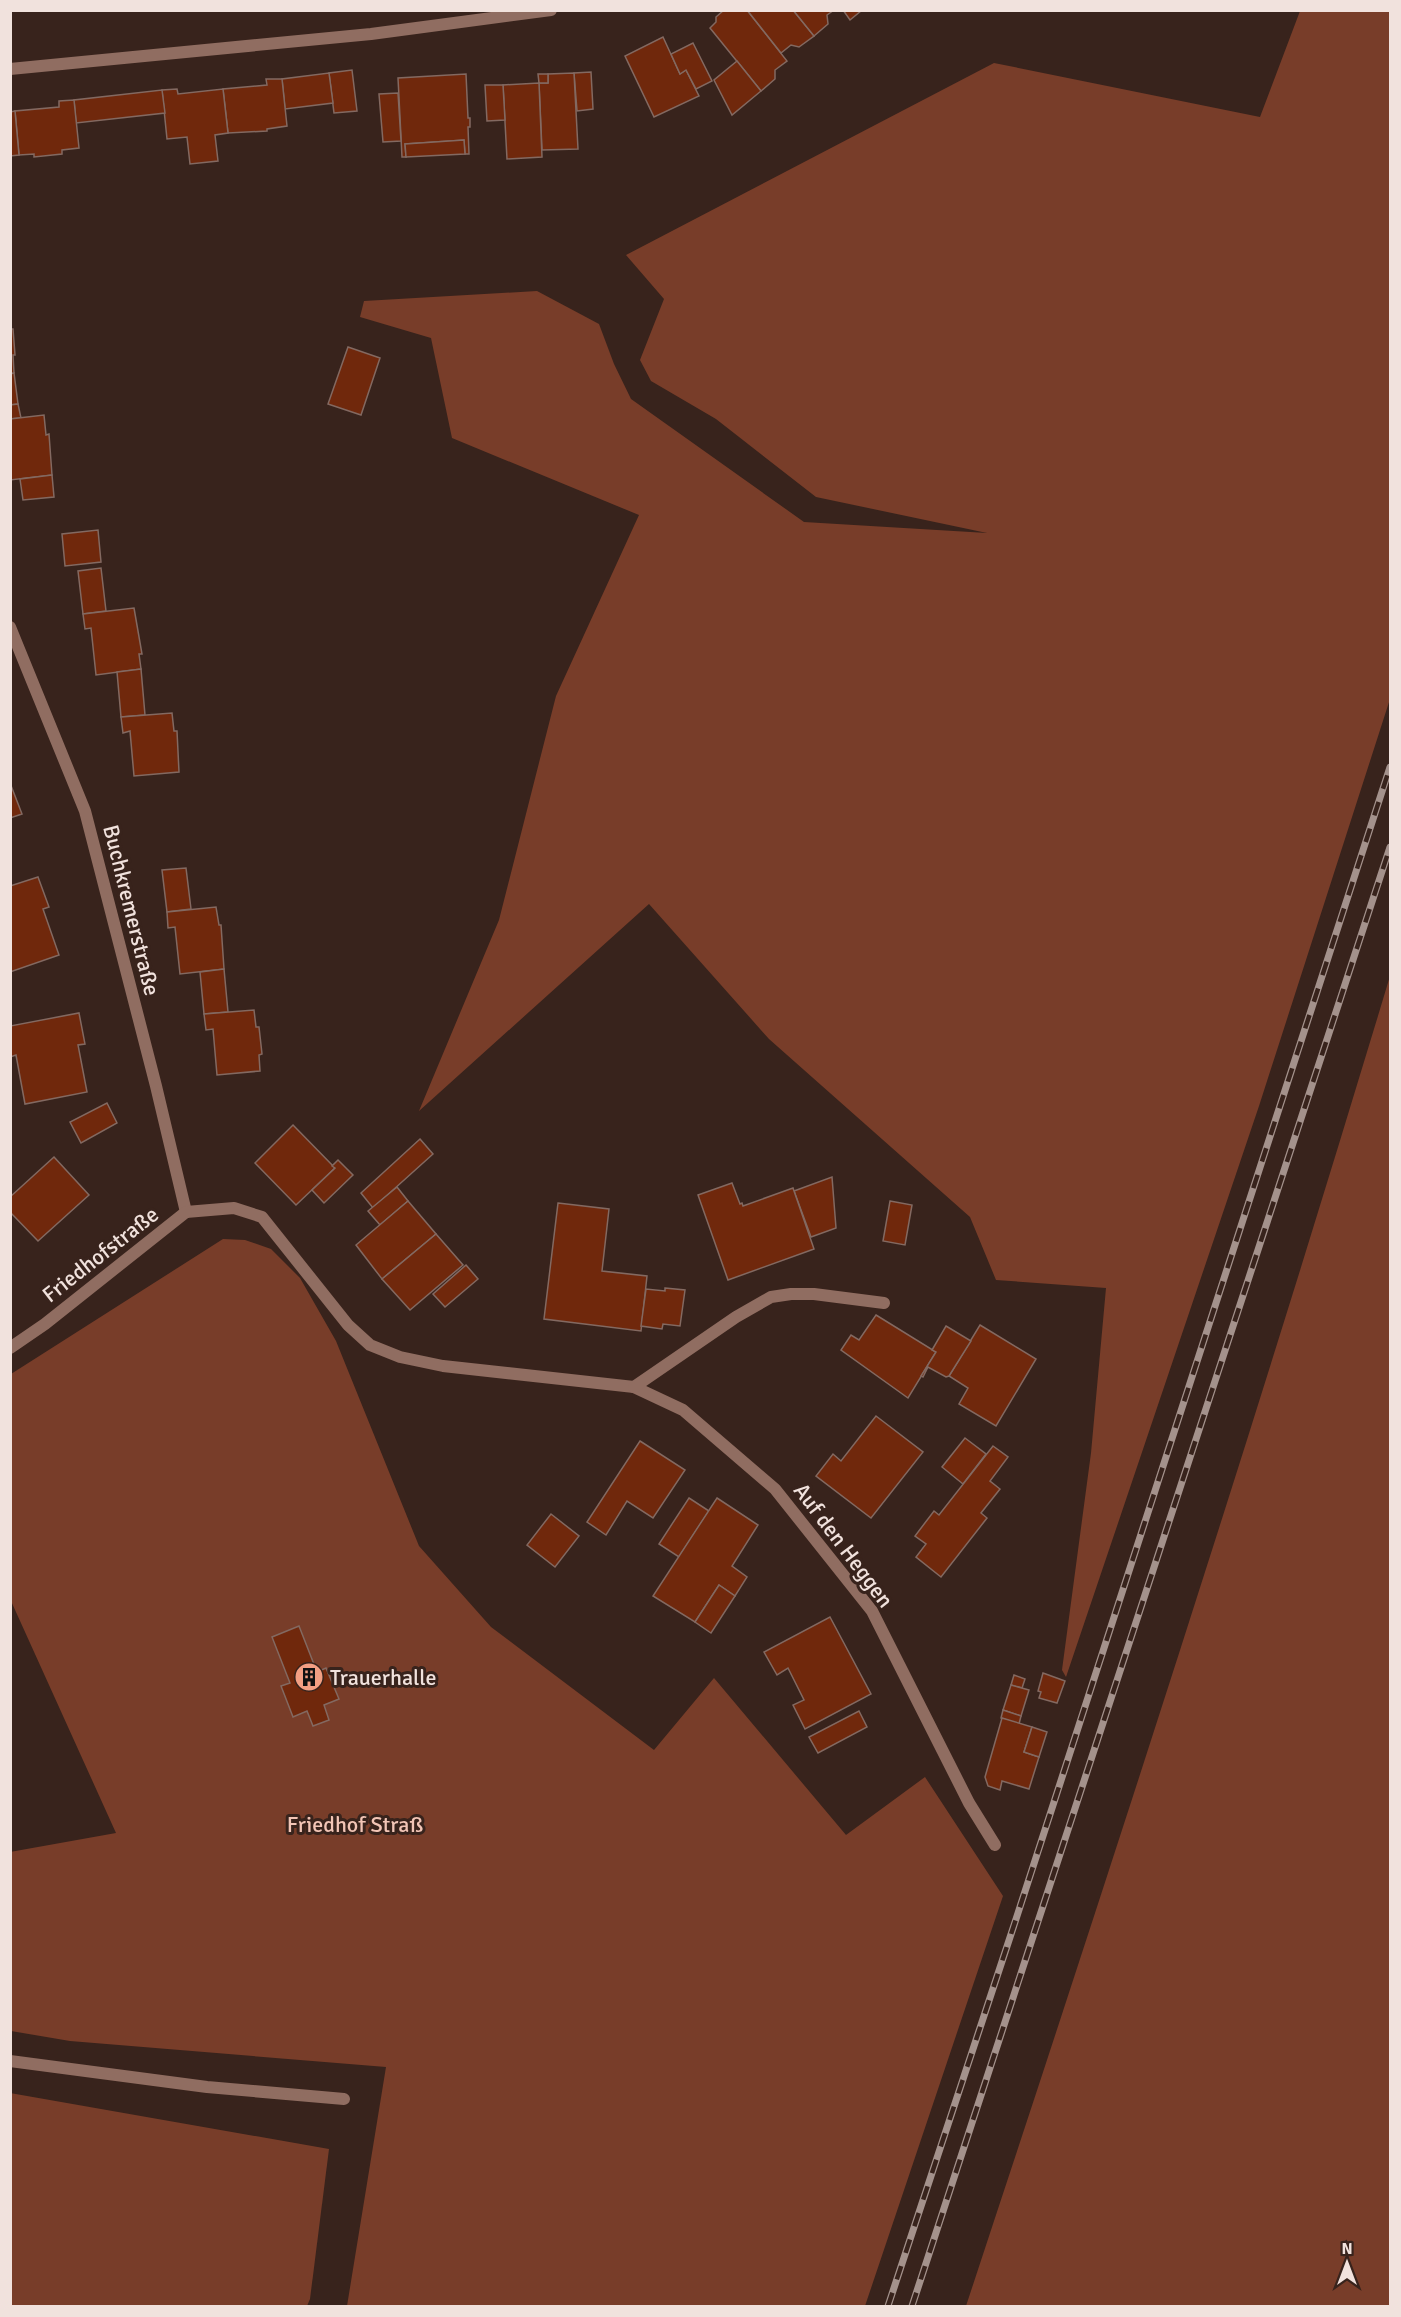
<svg xmlns="http://www.w3.org/2000/svg" width="1401" height="2317" font-family="Signika,sans-serif">
<rect width="100%" height="100%" fill="#38231c"/>
<g fill="#783d29">
<path d="M1300 11H1390V699L1259 1106 1066 1677 1062 1670 1091 1453 1106 1288 996 1280 970 1217 769 1039 649 904 419 1111 499 920 556 696 639 515 452 438 431 338 360 317 364 301 537 291 599 324 614 364 631 399 804 522 987 533 816 497 716 419 651 381 640 360 664 299 626 255 994 63 1260 117Z"/>
<path d="M1390 976V2306H966C1112 1864 1256 1422 1390 976Z"/>
<path d="M223 1239 245 1240 271 1249 300 1278 336 1341 419 1546 491 1627 654 1750 714 1678 846 1835 925 1777 1003 1896 865 2306H347L386 2067 70 2041 11 2031 10 1852 116 1833 11 1601V1374Z"/>
<path d="M10 2093 329 2149 310 2299 307 2306H11Z"/>
</g>
<g fill="#70280c" stroke="#836961" stroke-width="1.5">
<path d="M724 10H747L787 61 775 70V79L761 91 710 28 716 22V17Z"/>
<path d="M747 10H793L814 36 799 47 791 45 781 53Z"/>
<path d="M793 10H834L827 15 828 24 814 36Z"/>
<path d="M843 10H871L861 11 850 20Z"/>
<path d="M663 37 680 74 686 70 699 96 654 117 625 56Z"/>
<path d="M693 43 712 81 696 89 686 70 680 74 671 54Z"/>
<path d="M737 61 761 91 732 115 714 80Z"/>
<path d="M352 70 357 111 334 113 329 73Z"/>
<path d="M591 72 593 109 577 111 574 73Z"/>
<path d="M329 73 333 103 285 109 282 79Z"/>
<path d="M574 73 578 149 542 150 539 83H548V74Z"/>
<path d="M466 74 468 118H470V127H468L469 154H465L464 140 405 144 406 157H402L398 78Z"/>
<path d="M538 74H548V83H539Z"/>
<path d="M266 79H282L287 126 267 129V131L228 133 223 89 267 85Z"/>
<path d="M539 83 542 157 507 159 503 85Z"/>
<path d="M485 85H503L505 120 487 121Z"/>
<path d="M177 89 178 94 223 89 228 133 215 135 218 161 190 164 187 137 167 139 162 90Z"/>
<path d="M162 90 165 113 76 123 74 100Z"/>
<path d="M398 93 401 141 383 142 379 94Z"/>
<path d="M74 100 79 148 62 150V154L34 157V154L19 155 15 111 59 107V101Z"/>
<path d="M15 111 19 155 10 156V112Z"/>
<path d="M464 140 465 154 406 157 405 144Z"/>
<path d="M10 329H13L15 355H13L14 373 10 374Z"/>
<path d="M348 347 380 358 361 415 328 404Z"/>
<path d="M14 373 18 404 10 405V374Z"/>
<path d="M18 404 21 418 10 419V405Z"/>
<path d="M44 415 46 435 49 434 52 475 10 480V419Z"/>
<path d="M52 475 54 497 23 500 20 479Z"/>
<path d="M98 530 101 562 65 566 62 534Z"/>
<path d="M101 568 106 611 83 614 78 571Z"/>
<path d="M134 608 142 654H139L141 669 96 675 91 628 85 629 83 614Z"/>
<path d="M141 669 145 715 121 717 117 672Z"/>
<path d="M172 713 174 731H177L179 772 134 776 130 731 123 733 121 717Z"/>
<path d="M10 783 22 814 10 818Z"/>
<path d="M186 868 191 909 167 912 162 870Z"/>
<path d="M38 877 49 907 43 909 59 955 10 972V886Z"/>
<path d="M216 907 219 925H221L224 969 180 974 175 927 168 928 167 912Z"/>
<path d="M224 969 228 1012 204 1014 200 972Z"/>
<path d="M254 1010 256 1027H259L262 1054 259 1055 260 1071 217 1075 213 1029 206 1030 204 1014Z"/>
<path d="M79 1013 85 1044 78 1045 87 1092 25 1104 16 1055 10 1057V1026Z"/>
<path d="M107 1103 117 1123 81 1143 70 1122Z"/>
<path d="M293 1125 335 1168 296 1205 255 1163Z"/>
<path d="M420 1139 433 1154 373 1208 361 1193Z"/>
<path d="M54 1157 89 1195 38 1241 10 1212V1197Z"/>
<path d="M338 1160 353 1175 324 1203 312 1190 335 1168 332 1166Z"/>
<path d="M832 1177 836 1228 811 1237 794 1191Z"/>
<path d="M732 1183 740 1204 742 1203 743 1206 793 1188 814 1249 728 1280 698 1195Z"/>
<path d="M397 1187 408 1201 380 1225 368 1211Z"/>
<path d="M408 1201 436 1234 382 1279 356 1245Z"/>
<path d="M890 1201 912 1205 905 1245 883 1241Z"/>
<path d="M558 1203 609 1209 602 1271 647 1276 641 1331 544 1319Z"/>
<path d="M436 1234 463 1265 410 1310 382 1279Z"/>
<path d="M466 1265 478 1279 445 1307 433 1294Z"/>
<path d="M665 1288 685 1290 680 1326 663 1324 662 1329 641 1326 646 1289 665 1291Z"/>
<path d="M876 1315 936 1352 908 1398 841 1350 851 1335 859 1340Z"/>
<path d="M980 1325 1036 1359 996 1426 959 1404 968 1388 949 1376Z"/>
<path d="M946 1326 971 1341 949 1376 946 1377 928 1367 923 1377 921 1376 936 1352 932 1350Z"/>
<path d="M876 1416 923 1452 871 1518 816 1476 833 1454 841 1461Z"/>
<path d="M965 1438 986 1454 963 1484 942 1467Z"/>
<path d="M640 1441 685 1470 653 1518 627 1501 606 1535 587 1522Z"/>
<path d="M993 1446 1008 1457 990 1481 1000 1489 981 1513 987 1518 941 1577 916 1557 926 1544 915 1536 934 1511 939 1515Z"/>
<path d="M689 1498 709 1511 679 1557 659 1544Z"/>
<path d="M717 1498 758 1525 732 1566 747 1577 735 1596 719 1585 695 1622 653 1596Z"/>
<path d="M551 1514 579 1536 555 1567 527 1545Z"/>
<path d="M719 1585 735 1596 711 1633 695 1622Z"/>
<path d="M830 1617 871 1694 805 1729 793 1705 804 1700 788 1668 777 1675 764 1652Z"/>
<path d="M299 1626 317 1672 326 1668 339 1699 324 1705 329 1720 313 1726 307 1711 293 1717 281 1686 290 1683 272 1637Z"/>
<path d="M1043 1673 1065 1681 1057 1703 1039 1698 1041 1692 1038 1691Z"/>
<path d="M1014 1675 1025 1679 1022 1688 1011 1685Z"/>
<path d="M1011 1685 1029 1690 1021 1716 1003 1710Z"/>
<path d="M1003 1710 1021 1716 1019 1724 1001 1718Z"/>
<path d="M859 1711 867 1727 818 1753 809 1737Z"/>
<path d="M1002 1718 1032 1727 1024 1752 1039 1757 1029 1789 1002 1781 1000 1790 988 1786 985 1777Z"/>
<path d="M1032 1727 1047 1732 1039 1757 1024 1752Z"/>
</g>
<g fill="none" stroke-linecap="round" stroke-linejoin="round">
<path stroke="#906d61" stroke-width="12" d="M10 2061 207 2087 344 2099"/>
<g stroke="#906d61" stroke-width="12">
<path d="M10 69 371 34 551 10"/>
<path d="M10 627 85 811 156 1086 186 1212"/>
<path d="M186 1212 234 1208 262 1217 348 1325 370 1345 400 1357 443 1366 634 1387 683 1410 775 1489 872 1611 969 1803 995 1845"/>
<path d="M10 1348 45 1324 186 1212"/>
<path d="M634 1387 736 1317 771 1297 791 1294H814L884 1303"/>
</g>
<g stroke="#a4928c" stroke-width="7">
<g id="rail">
<path d="M888 2306 1018 1913 1390 767"/>
<path d="M912 2306 1390 847"/>
</g>
</g>
<use href="#rail" stroke="#38231c" stroke-width="4.5" stroke-dasharray="14" stroke-linecap="butt"/>
</g>
<defs>
<g id="building-disc" transform="scale(1.5)"><circle r="9.5" fill="#f39f83" stroke="#38231c"/><path d="M-4-6H4V6H1V3H-1V6H-4ZM-2.5-4.3h1.7v1.8h-1.7ZM.8-4.3h1.7v1.8H.8ZM-2.5-1h1.7V.8h-1.7ZM.8-1h1.7V.8H.8Z" fill="#111"/></g>
</defs>
<g fill-rule="evenodd">
<use href="#building-disc" x="309" y="1677"/>
</g>
<g text-anchor="middle" stroke-width="6" stroke-linejoin="round" paint-order="stroke">
<g font-size="22" fill="#f1e2dd" stroke="#38231c">
<text transform="translate(132 910) rotate(76)" y="8">Buchkremerstraße</text>
<text transform="translate(100 1254) rotate(-38)" y="8">Friedhofstraße</text>
<text transform="translate(844 1545) rotate(53)" y="8">Auf den Heggen</text>
</g>
<g font-size="22" fill="#f1e2dd" stroke="#38231c" text-anchor="start">
<text x="330" y="1685">Trauerhalle</text>
</g>
<g font-size="22" fill="#f2c5b6" stroke="#38231c">
<text x="355" y="1832">Friedhof Straß</text>
</g>
</g>
<rect width="1401" height="2317" fill="none" stroke="#f1e2dd" stroke-width="24"/>
<g transform="translate(1347 2263)" stroke="#38231c" stroke-width="4.5" paint-order="stroke">
<path d="M0-4.5L10 22L0 15L-10 22Z" fill="#f1e2dd"/>
<text y="-9" font-size="16" font-weight="bold" text-anchor="middle" fill="#f1e2dd">N</text>
</g>
</svg>
